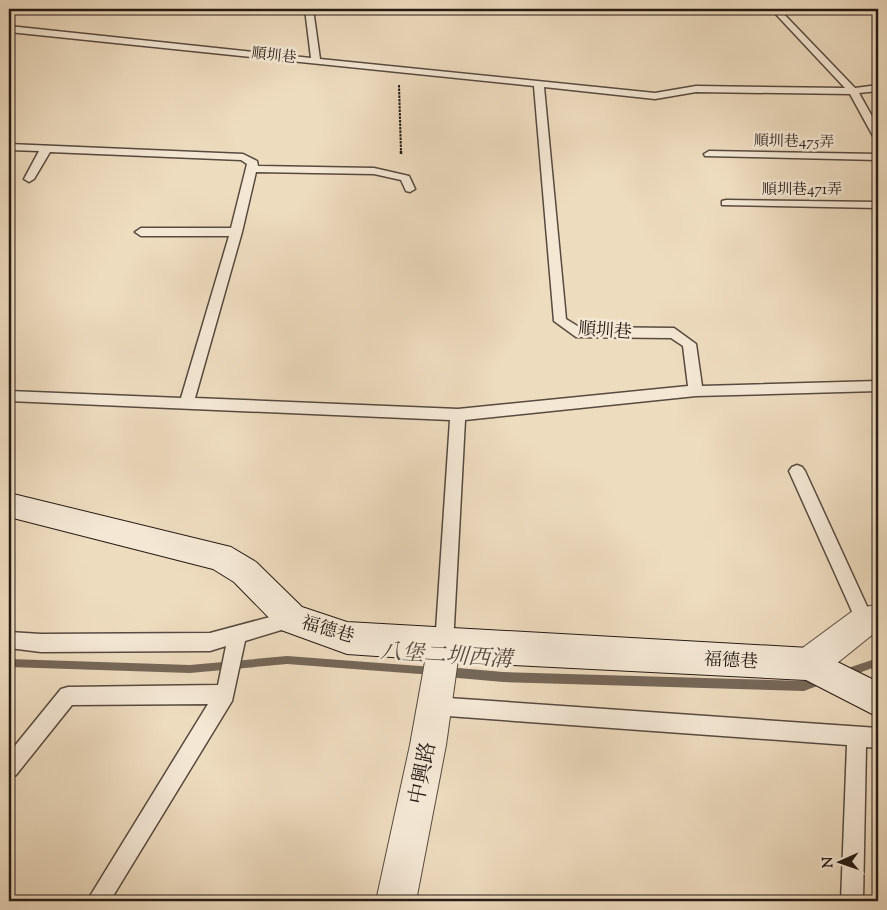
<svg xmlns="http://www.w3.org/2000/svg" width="887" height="910" font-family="'Sorts Mill Goudy','Noto Serif TC',serif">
<rect width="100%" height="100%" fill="#eedcbf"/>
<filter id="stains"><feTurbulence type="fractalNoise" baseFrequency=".004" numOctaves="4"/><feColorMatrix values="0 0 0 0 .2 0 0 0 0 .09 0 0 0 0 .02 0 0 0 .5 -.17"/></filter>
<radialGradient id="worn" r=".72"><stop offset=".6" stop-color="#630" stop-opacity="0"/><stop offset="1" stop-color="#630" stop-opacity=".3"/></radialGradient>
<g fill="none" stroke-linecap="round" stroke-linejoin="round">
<g fill="#756758" fill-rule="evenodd">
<path d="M287 656 433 667 436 668 438 671 436 674 433 675 287 664 190 673 9 667V659L190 665Z"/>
<path d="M878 658V666L845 678 842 676 840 673 842 670Z"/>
<path d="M447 667 503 672 804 681 822 675 825 677 827 680 825 683 804 691 503 682 447 677 444 675 442 672 444 669Z"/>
</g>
<g stroke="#574a3f" stroke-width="3">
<g id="lane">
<path d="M305 9H313L320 59 655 93 696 86 845 88 771 9H779L855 88 878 85V91L859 93 878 127V139L873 136 850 94 696 92 655 99 544 87 566 319 579 327 674 328 696 344 702 386 878 381V391L696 396 465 420 453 645 450 651 444 654 438 651 435 645 450 420 9 401V391L181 398 229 236H141L135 232 141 228H231L247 164 241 160 50 152 34 179 29 182 24 179 39 151 9 150V144L243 154 257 161 258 166 374 168 409 176 415 189 410 192 406 191 401 180 374 174 256 172 242 232 195 398 458 409 688 386 683 346 671 338 576 337 554 321 534 86 9 32V26L311 58Z"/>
<path d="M709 151 878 154V160L705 156 704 154Z"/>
<path d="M726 200 878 202V208L722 205V201Z"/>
<path d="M797 465 802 467 805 471 871 615 874 621 871 627 865 629 859 627 789 471 792 467Z"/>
<path d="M292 611 298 613 301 619 298 625 245 641 232 701 110 901H87L208 704 72 705 16 775 9 778V753L61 689 68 687 218 685 226 646 210 651 41 652 9 648V632L41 634 210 633Z"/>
<path d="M434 697 878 728V748L866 747 863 901H841L847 745 434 715 427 713 425 706 427 699Z"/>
</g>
</g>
<g stroke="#574a3f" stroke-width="2">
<g id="street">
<path d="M878 604V634L872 635 821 676 809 680 797 676 792 664 797 652 854 610Z"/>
<path d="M444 629 456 634 460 645 446 745 416 901H376L410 745 428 645 432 634Z"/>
</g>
</g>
<g stroke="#251a14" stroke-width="2">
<path id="secondary" d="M9 493 231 547 256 562 302 607 347 622 809 648 878 682V717L806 680 494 664 347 654 281 630 234 582 213 569 9 517Z"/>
</g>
<path stroke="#251a14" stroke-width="2" stroke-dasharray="2.5 1" stroke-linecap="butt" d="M399 85 401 152"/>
<path stroke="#251a14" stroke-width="2.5" stroke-dasharray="3 2" stroke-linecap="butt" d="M401 151V154"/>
<use href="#lane" fill="#f4e8d5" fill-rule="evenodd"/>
<use href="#street" fill="#f4e8d5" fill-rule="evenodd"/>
<use href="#secondary" fill="#f4e8d5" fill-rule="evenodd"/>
</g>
<g text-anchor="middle" stroke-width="5" stroke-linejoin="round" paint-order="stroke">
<g font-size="15" fill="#251a14" stroke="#f4e8d5">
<text transform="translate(274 55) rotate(6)" y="5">順圳巷</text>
<text transform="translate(794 141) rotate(1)" y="5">順圳巷475弄</text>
<text x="802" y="194">順圳巷471弄</text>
</g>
<g font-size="18" fill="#251a14" stroke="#f4e8d5">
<text transform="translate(605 330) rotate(4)" y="6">順圳巷</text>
<text transform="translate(328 629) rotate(16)" y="6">福德巷</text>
<text transform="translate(731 660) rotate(3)" y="6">福德巷</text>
</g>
<g font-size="21" fill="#251a14" stroke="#f4e8d5">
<text transform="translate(422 773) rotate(-79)" y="7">中興路</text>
</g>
<g font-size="22" font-style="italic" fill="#5a4d41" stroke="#f4e8d5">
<text transform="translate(446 654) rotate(4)" y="8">八堡二圳西溝</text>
</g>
</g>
<rect width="887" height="910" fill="none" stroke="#eedcbf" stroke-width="30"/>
<rect x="10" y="10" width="867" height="890" fill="none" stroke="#251a14" stroke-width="2.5"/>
<rect x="15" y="15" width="857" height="880" fill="none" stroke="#251a14"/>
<g transform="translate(840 862) rotate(268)" stroke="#f4e8d5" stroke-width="4" paint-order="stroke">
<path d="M0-4L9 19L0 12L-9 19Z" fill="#251a14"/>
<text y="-8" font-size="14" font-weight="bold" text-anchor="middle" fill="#251a14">N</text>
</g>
<rect width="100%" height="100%" filter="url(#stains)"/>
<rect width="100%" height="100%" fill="url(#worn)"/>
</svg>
